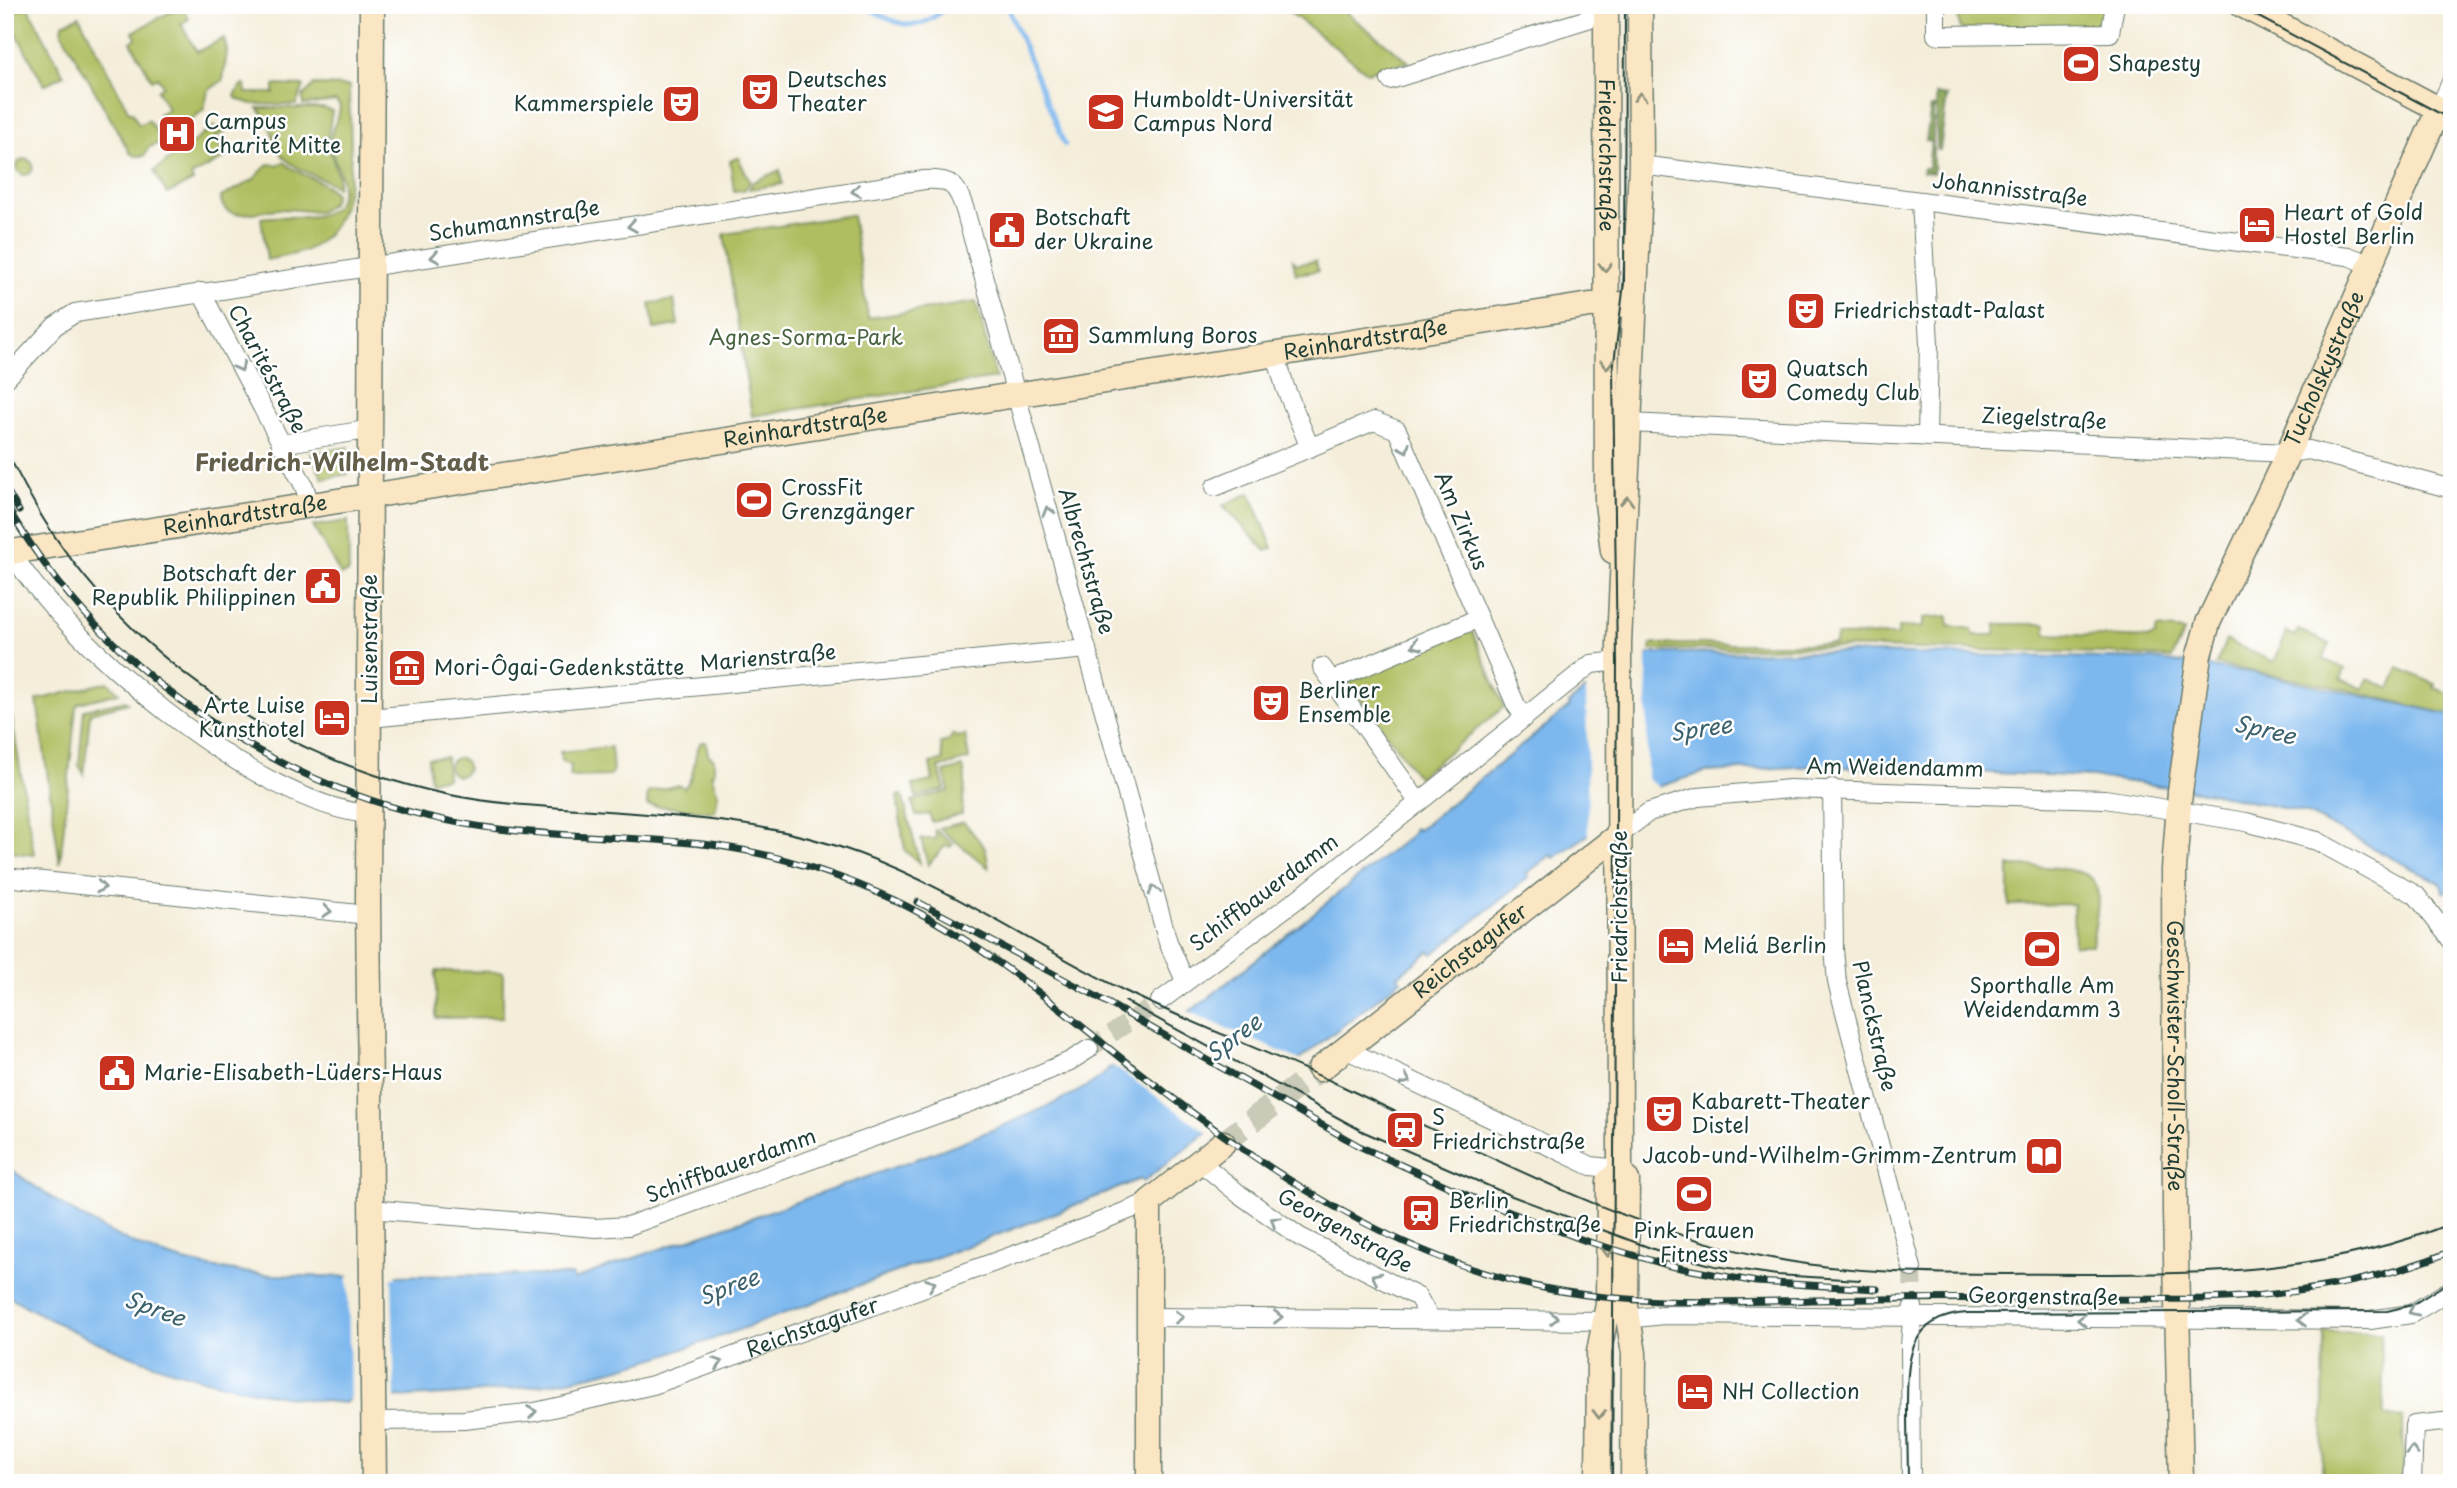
<svg xmlns="http://www.w3.org/2000/svg" width="2457" height="1488" font-family="'Playpen Sans',sans-serif">
<rect width="100%" height="100%" fill="#fff"/>
<filter id="ink" filterUnits="userSpaceOnUse"><feTurbulence type="fractalNoise" baseFrequency=".0143" numOctaves="2"/><feDisplacementMap in="SourceGraphic" scale="14" xChannelSelector="R" yChannelSelector="G"/><feConvolveMatrix kernelMatrix="1 2 1 2 8 2 1 2 1" color-interpolation-filters="sRGB"/></filter>
<filter id="wash" filterUnits="userSpaceOnUse"><feTurbulence type="fractalNoise" baseFrequency=".00686" numOctaves="4" result="noise"/><feDisplacementMap in="SourceGraphic" scale="28" xChannelSelector="R" yChannelSelector="G"/><feGaussianBlur stdDeviation="1.57" result="paint"/><feColorMatrix in="noise" values="0 0 0 0 0 0 0 0 0 0 0 0 0 0 0 0 0 1.4 0 .05"/><feComposite in="paint" operator="in"/></filter>
<g filter="url(#wash)">
<rect width="100%" height="100%" fill="#f4edd9"/>
<g fill="#afbe61" stroke="#677e4a" stroke-width="2">
<path d="M27 5 64 75 44 85 7 16Z"/>
<path d="M1281 5 1339 7 1409 62 1367 72Z"/>
<path d="M1955 5H2088L2107 9 2102 32 1961 30Z"/>
<path d="M181 6 189 19 181 24 197 52 224 38 227 51 223 80 208 91 204 109 172 137 159 114 168 109 157 90 163 86 158 77 152 80 131 42 136 38 133 32Z"/>
<path d="M79 16 129 112H132L139 125 148 120 164 142 149 147 144 156H135L130 153 62 33 63 24Z"/>
<path d="M241 85H245L246 93H274V85L304 86 296 105 252 104 237 99 235 96Z"/>
<path d="M314 85 349 86C349 136 363 214 314 246 300 255 282 256 267 260L261 218C290 212 343 231 342 183 341 168 330 156 330 142 330 128 340 118 340 106L336 101 303 105V96Z"/>
<path d="M258 108H323L332 111 327 141 338 176 337 187C319 176 293 170 280 153 274 144 274 136 270 127 268 119 262 114 258 108Z"/>
<path d="M215 126 225 132 215 137 226 157 191 176 193 181 167 194 154 171Z"/>
<path d="M738 157 750 182 744 190 734 191 730 161Z"/>
<circle cx="25" cy="167" r="8"/>
<path d="M284 162C299 177 321 177 335 194L332 203 319 212C306 211 292 209 279 209 261 209 222 226 221 197L253 180 268 164 277 165Z"/>
<path d="M780 170 782 184 749 189 753 182Z"/>
<path d="M852 215 868 318 976 302 996 378 752 416 724 234Z"/>
<path d="M1293 260 1297 264 1316 261 1318 271 1296 274Z"/>
<path d="M674 300 678 325 654 329 650 303Z"/>
<path d="M349 447 348 474 323 479 311 453Z"/>
<path d="M1250 493 1273 548 1266 551 1223 505Z"/>
<path d="M348 521 349 572 341 575 313 526Z"/>
<path d="M1948 616V626L1972 629 1973 635H1995L1996 624H2046V634L2149 638 2155 636 2157 628 2184 631 2172 658 2107 653 1823 647 1651 650V644H1835L1836 636 1898 635V628L1923 627V618Z"/>
<path d="M1471 629 1504 707 1418 777 1348 681Z"/>
<path d="M2298 630 2330 644 2323 659 2345 669 2341 679 2363 689 2368 679 2390 689 2399 668 2435 684 2434 687 2452 696V715L2331 686 2216 664 2226 640 2274 662 2287 632 2295 636Z"/>
<path d="M108 682 119 693 79 703 76 707 60 864 37 700Z"/>
<path d="M125 700 128 703 90 713 84 774 79 765 84 710Z"/>
<path d="M11 713 34 854V855L11 852 5 814V714Z"/>
<path d="M953 734 958 737 965 735 969 759 939 768 945 789 916 797 913 785 933 781 930 763 943 761 941 743 949 741Z"/>
<path d="M701 742H706L708 754 714 759V773L711 774 718 794 715 812 647 805 648 792 679 785 684 788C698 774 691 757 701 742Z"/>
<path d="M611 747 613 772 610 776 570 777 571 766 561 760 560 752Z"/>
<path d="M446 757 447 778 430 780 428 758Z"/>
<circle cx="458" cy="767" r="9"/>
<path d="M963 767C968 782 962 797 962 814L932 822 929 814 916 816 912 801 949 791 944 772Z"/>
<path d="M902 795 920 863 905 851 897 796Z"/>
<path d="M964 822 985 848 989 868 939 828Z"/>
<path d="M935 830 953 844 950 847 946 845 928 865 921 839H936Z"/>
<path d="M2009 866C2027 867 2090 864 2096 885 2101 903 2094 927 2092 945H2074L2073 904 2009 905Z"/>
<path d="M436 971 503 972V1017L436 1018Z"/>
<path d="M2324 1332 2381 1333 2384 1416 2403 1418 2404 1483H2322Z"/>
</g>
<g fill="#8ba557" stroke="#557146" stroke-width="2">
<path d="M1936 94 1947 96 1940 150H1937Z"/>
<path d="M1931 107H1933V173L1923 172V168H1928L1931 142 1926 141Z"/>
</g>
<path fill="#7cb7ee" stroke="#4e7a91" stroke-width="2" d="M1823 652 2151 659 2255 673 2452 715V889L2444 892 2440 883 2306 813 2212 793 2093 777 1820 766V761L1814 760 1813 766 1706 772 1660 786 1554 858 1551 855 1527 873 1529 877 1433 954 1430 951 1398 976 1401 980 1143 1182 1140 1179C1038 1222 933 1258 828 1297 750 1326 674 1356 592 1375 513 1393 431 1397 350 1399L345 1403C223 1394 110 1358 5 1294V1165C53 1200 104 1235 161 1254 237 1280 314 1277 392 1276 453 1275 513 1275 573 1275V1280C644 1251 1094 1110 1108 1068L1113 1067 1208 998 1411 835 1414 828 1418 830 1569 707 1568 704 1586 689 1651 653Z"/>
<g fill="#f4edd9">
<path d="M1647 653V778L1661 789 1588 838 1586 685Z"/>
<path d="M1185 1010 1304 1062 1211 1135 1109 1063 1112 1064Z"/>
<path d="M361 1273H396V1278H392L395 1401 350 1404 348 1276Z"/>
</g>
<g fill="none" stroke-linecap="round" stroke-linejoin="round">
<g stroke="#7cb7ee" stroke-width="4.5">
<path d="M860 5C896 20 912 41 948 5"/>
<path d="M1007 5 1065 145"/>
</g>
</g>
</g>
<g filter="url(#ink)">
<g fill="none" stroke-linecap="round" stroke-linejoin="round">
<g stroke="#c9cab8" stroke-width="18" stroke-dasharray="18 9" stroke-linecap="butt">
<path d="M1089 1049 1160 1001"/>
<path d="M1912 1268 1913 1306"/>
</g>
<path stroke="#c9cab8" stroke-width="24" stroke-dasharray="24 12" stroke-linecap="butt" d="M1223 1143 1320 1069"/>
<g stroke="#6a7b6e" stroke-width="20">
<g id="street">
<path d="M1936 5V35L2110 33 2115 5"/>
<path d="M1390 80 1594 17H1606"/>
<path d="M2439 109 2452 80"/>
<path d="M1641 165 2348 256 2372 265"/>
<path d="M1921 201 1929 344 1927 437"/>
<path d="M201 292 304 486 310 504"/>
<path d="M1276 355 1285 387 1310 448"/>
<path d="M5 380 55 326 75 313 924 180C951 178 957 185 965 210L1168 942 1185 981"/>
<path d="M1629 423 2288 453 2309 450 2452 489"/>
<path d="M281 444 372 429"/>
<path d="M1215 487 1374 421 1397 430 1516 705 1524 716"/>
<path d="M7 545C61 641 258 805 369 814"/>
<path d="M1322 667 1417 800"/>
<path d="M1333 680 1479 618"/>
<path d="M370 718 1087 649"/>
<path d="M1832 788 1834 949 1837 982 1912 1268"/>
<path d="M1620 834 1649 812 1698 797 1790 789 2105 799 2246 822 2317 841 2416 895 2452 941"/>
<path d="M5 877 368 915"/>
<path d="M1160 1001 1307 892 1591 664 1619 661"/>
<path d="M1345 1049 1591 1166 1620 1169"/>
<path d="M1200 1162 1239 1194 1300 1237 1418 1297 1429 1317"/>
<path d="M370 1209 596 1228 628 1226 993 1094 1070 1061 1089 1049"/>
<path d="M1149 1317 1606 1321"/>
<path d="M1627 1319 1663 1315 2370 1320 2411 1314 2452 1289"/>
<path id="s1" d="M373 1421 464 1420 535 1412 653 1385 1028 1250 1149 1202"/>
<path d="M1911 1483 1910 1346 1913 1306"/>
<path d="M2412 1483 2414 1425 2452 1421"/>
</g>
</g>
<g stroke="#6a7b6e" stroke-width="27">
<g id="secondary">
<path d="M372 5 368 903 374 1483"/>
<path id="s2" d="M1606 5 1607 503 1613 551"/>
<path d="M2242 5 2452 116"/>
<path id="s3" d="M5 553 1590 305 1634 304"/>
<path id="s4" d="M2199 655 2208 623 2288 453 2439 109"/>
<path id="s5" d="M2180 792 2174 869 2175 1212 2181 1483"/>
<path id="s6" d="M1320 1069 1620 834"/>
<path d="M1149 1483V1202L1223 1143"/>
<path d="M1598 1483 1599 1352 1608 1304 1609 1181 1620 1171"/>
<path d="M1633 1483 1634 1353 1626 1306 1627 1180 1620 1171 1619 643 1641 165 1640 5"/>
</g>
</g>
<use href="#street" stroke="#fff" stroke-width="18"/>
<use href="#secondary" stroke="#fbe6c4" stroke-width="24"/>
<g stroke="#1f3d34" stroke-width="2">
<path d="M2236 5 2452 120"/>
<path d="M5 449C18 473 30 497 44 520 145 680 326 787 513 804 630 815 748 812 860 854 952 888 1035 946 1123 990 1192 1024 1264 1050 1333 1082 1475 1148 1616 1228 1771 1258 1873 1278 1976 1273 2080 1274 2211 1274 2328 1273 2452 1223"/>
<path d="M1125 1001 1364 1132 1512 1196 1656 1250 1715 1266 1777 1275 1860 1280"/>
<path d="M1612 1483 1617 663 1613 371 1624 283 1625 5"/>
<path d="M1908 1483C1908 1459 1907 1435 1907 1411 1907 1363 1906 1317 1967 1313L2387 1311 2412 1305 2452 1280"/>
</g>
<g stroke="#1f3d34" stroke-width="7">
<g id="rail">
<path d="M5 487 19 511"/>
<path d="M5 503C106 681 297 805 499 829 572 838 646 836 719 846 780 855 838 874 894 900 977 939 1054 1004 1125 1061 1243 1154 1368 1244 1517 1282 1631 1311 1754 1300 1871 1299 1981 1297 2091 1300 2202 1299 2287 1296 2372 1284 2452 1251"/>
<path d="M918 902 1092 994 1359 1146 1478 1200 1586 1241 1670 1266 1756 1282 1877 1289"/>
</g>
</g>
<use href="#rail" stroke="#fff" stroke-width="4.5" stroke-dasharray="13" stroke-linecap="butt"/>
<g stroke="#6a7b6e" stroke-width="27" stroke-linecap="butt">
<path id="secondary-bridge" d="M2180 792 2199 655"/>
</g>
<use href="#secondary-bridge" stroke="#fbe6c4" stroke-width="24"/>
</g>
<defs><path id="oneway-chevron" d="M-2-3.5L2.5 0L-2 3.5" fill="none" stroke-width="1.6" stroke-linecap="round" stroke-linejoin="round" transform="scale(1.75)"/></defs>
<g stroke="#8d927c">
<use href="#oneway-chevron" transform="translate(1640 97) rotate(-91)"/>
<use href="#oneway-chevron" transform="translate(1605 267) rotate(90)"/>
<use href="#oneway-chevron" transform="translate(1607 364) rotate(89)"/>
<use href="#oneway-chevron" transform="translate(1627 501) rotate(-87)"/>
<use href="#oneway-chevron" transform="translate(1608 1252) rotate(90)"/>
<use href="#oneway-chevron" transform="translate(1599 1414) rotate(91)"/>
</g>
<g stroke="#8f9e9a">
<use href="#oneway-chevron" transform="translate(856 191) rotate(171)"/>
<use href="#oneway-chevron" transform="translate(632 226) rotate(171)"/>
<use href="#oneway-chevron" transform="translate(435 257) rotate(171)"/>
<use href="#oneway-chevron" transform="translate(240 367) rotate(62)"/>
<use href="#oneway-chevron" transform="translate(1405 448) rotate(67)"/>
<use href="#oneway-chevron" transform="translate(1048 511) rotate(-106)"/>
<use href="#oneway-chevron" transform="translate(1416 645) rotate(157)"/>
<use href="#oneway-chevron" transform="translate(101 887) rotate(6)"/>
<use href="#oneway-chevron" transform="translate(1154 890) rotate(-106)"/>
<use href="#oneway-chevron" transform="translate(327 911) rotate(6)"/>
<use href="#oneway-chevron" transform="translate(1406 1080) rotate(25)"/>
<use href="#oneway-chevron" transform="translate(1275 1221) rotate(-146)"/>
<use href="#oneway-chevron" transform="translate(1376 1277) rotate(-154)"/>
<use href="#oneway-chevron" transform="translate(931 1284) rotate(-20)"/>
<use href="#oneway-chevron" transform="translate(2413 1311) rotate(156)"/>
<use href="#oneway-chevron" transform="translate(1179 1317)"/>
<use href="#oneway-chevron" transform="translate(1278 1317)"/>
<use href="#oneway-chevron" transform="translate(1554 1318)"/>
<use href="#oneway-chevron" transform="translate(2082 1320) rotate(-179)"/>
<use href="#oneway-chevron" transform="translate(2302 1320) rotate(180)"/>
<use href="#oneway-chevron" transform="translate(718 1363) rotate(-18)"/>
<use href="#oneway-chevron" transform="translate(532 1412) rotate(-9)"/>
<use href="#oneway-chevron" transform="translate(2412 1451) rotate(-90)"/>
</g>
</g>
<defs>
<g id="stadium-square" transform="scale(2.0125)"><rect x="-9" y="-9" width="18" height="18" rx="4" fill="#c8321e" stroke="#fff"/><path d="M0-5a6.5 5 0 1 0 0 10a6.5 5 0 1 0 0-10ZM-3.5-1.8h7v3.6h-7Z" fill="#fff"/></g>
<g id="theatre-square" transform="scale(2.0125)"><rect x="-9" y="-9" width="18" height="18" rx="4" fill="#c8321e" stroke="#fff"/><path d="M-5-5.5Q0-4 5-5.5V0Q5 5 0 6Q-5 5-5 0ZM-3.3-2.5H-1v1.5H-3.3ZM1-2.5H3.3v1.5H1ZM-2.8 1Q0 5.5 2.8 1Z" fill="#fff"/></g>
<g id="university-square" transform="scale(2.0125)"><rect x="-9" y="-9" width="18" height="18" rx="4" fill="#c8321e" stroke="#fff"/><path d="M0-5L7-2L0 1L-7-2ZM-4 1L0 2.5L4 1V4Q0 6-4 4Z" fill="#fff"/></g>
<g id="hospital-square" transform="scale(2.0125)"><rect x="-9" y="-9" width="18" height="18" rx="4" fill="#c8321e" stroke="#fff"/><path d="M-5-5h3v3.5h4V-5h3V5h-3V1.5h-4V5h-3Z" fill="#fff"/></g>
<g id="hotel-square" transform="scale(2.0125)"><rect x="-9" y="-9" width="18" height="18" rx="4" fill="#c8321e" stroke="#fff"/><path d="M-6-4.5h1.5V1H6V5H4.5V3h-9V5H-6ZM-4 0a1.8 1.8 0 1 1 3.6 0ZM.5 0V-2.5h3Q6-2.5 6 0Z" fill="#fff"/></g>
<g id="civic-square" transform="scale(2.0125)"><rect x="-9" y="-9" width="18" height="18" rx="4" fill="#c8321e" stroke="#fff"/><path d="M-.6-6.5H3V-4.5H.6V-3L4-1V1h2V6H-6V1h2V-1L-.6-3ZM-1.2 2.5V6h2.4V2.5Z" fill="#fff"/></g>
<g id="museum-square" transform="scale(2.0125)"><rect x="-9" y="-9" width="18" height="18" rx="4" fill="#c8321e" stroke="#fff"/><path d="M0-6L6-3V-2H-6V-3ZM-5-1h2V3h-2ZM-1-1h2V3h-2ZM3-1h2V3H3ZM-6 4H6V6H-6Z" fill="#fff"/></g>
<g id="station-square" transform="scale(2.0125)"><rect x="-9" y="-9" width="18" height="18" rx="4" fill="#c8321e" stroke="#fff"/><path d="M-3-6H3Q5-6 5-4V2Q5 4 3 4L4.5 6H3L1.5 4h-3L-3 6H-4.5L-3 4Q-5 4-5 2V-4Q-5-6-3-6ZM-3.5-4v3h7v-3ZM-3.5 1v1.5H-2V1ZM2 1v1.5H3.5V1Z" fill="#fff"/></g>
<g id="library-square" transform="scale(2.0125)"><rect x="-9" y="-9" width="18" height="18" rx="4" fill="#c8321e" stroke="#fff"/><path d="M-6-4Q-3-5.5-.7-3.5V5Q-3 3-6 4ZM6-4Q3-5.5 .7-3.5V5Q3 3 6 4Z" fill="#fff"/></g>
</defs>
<g fill-rule="evenodd">
<use href="#stadium-square" x="2081" y="64"/>
<use href="#theatre-square" x="760" y="92"/>
<use href="#theatre-square" x="681" y="104"/>
<use href="#university-square" x="1106" y="112"/>
<use href="#hospital-square" x="177" y="134"/>
<use href="#hotel-square" x="2257" y="225"/>
<use href="#civic-square" x="1007" y="230"/>
<use href="#theatre-square" x="1806" y="311"/>
<use href="#museum-square" x="1061" y="336"/>
<use href="#theatre-square" x="1759" y="381"/>
<use href="#stadium-square" x="754" y="500"/>
<use href="#civic-square" x="323" y="586"/>
<use href="#museum-square" x="407" y="668"/>
<use href="#theatre-square" x="1271" y="703"/>
<use href="#hotel-square" x="332" y="718"/>
<use href="#hotel-square" x="1676" y="946"/>
<use href="#stadium-square" x="2042" y="949"/>
<use href="#civic-square" x="117" y="1073"/>
<use href="#theatre-square" x="1664" y="1114"/>
<use href="#station-square" x="1405" y="1130"/>
<use href="#library-square" x="2044" y="1156"/>
<use href="#stadium-square" x="1694" y="1194"/>
<use href="#station-square" x="1421" y="1213"/>
<use href="#hotel-square" x="1695" y="1392"/>
</g>
<g text-anchor="middle" stroke-width="5" stroke-linejoin="round" paint-order="stroke">
<g font-size="21" fill="#1f3d34" stroke="#fff" text-anchor="start">
<text x="2108" y="71">Shapesty</text>
<text x="787" y="87">Deutsches<tspan x="787" dy="24">Theater</tspan></text>
<text x="1133" y="107">Humboldt-Universität<tspan x="1133" dy="24">Campus Nord</tspan></text>
<text x="654" y="111" text-anchor="end">Kammerspiele</text>
<text x="204" y="129">Campus<tspan x="204" dy="24">Charité Mitte</tspan></text>
<text x="2284" y="220">Heart of Gold<tspan x="2284" dy="24">Hostel Berlin</tspan></text>
<text x="1034" y="225">Botschaft<tspan x="1034" dy="24">der Ukraine</tspan></text>
<text x="1833" y="318">Friedrichstadt-Palast</text>
<text x="1088" y="343">Sammlung Boros</text>
<text x="1786" y="376">Quatsch<tspan x="1786" dy="24">Comedy Club</tspan></text>
<text x="781" y="495">CrossFit<tspan x="781" dy="24">Grenzgänger</tspan></text>
<text x="296" y="581" text-anchor="end">Botschaft der<tspan x="296" dy="24">Republik Philippinen</tspan></text>
<text x="434" y="675">Mori-Ôgai-Gedenkstätte</text>
<text x="1298" y="698">Berliner<tspan x="1298" dy="24">Ensemble</tspan></text>
<text x="305" y="713" text-anchor="end">Arte Luise<tspan x="305" dy="24">Kunsthotel</tspan></text>
<text x="1703" y="953">Meliá Berlin</text>
<text x="2042" y="993" text-anchor="middle">Sporthalle Am<tspan x="2042" dy="24">Weidendamm 3</tspan></text>
<text x="144" y="1080">Marie-Elisabeth-Lüders-Haus</text>
<text x="1691" y="1109">Kabarett-Theater<tspan x="1691" dy="24">Distel</tspan></text>
<text x="1432" y="1125">S<tspan x="1432" dy="24">Friedrichstraße</tspan></text>
<text x="2017" y="1163" text-anchor="end">Jacob-und-Wilhelm-Grimm-Zentrum</text>
<text x="1448" y="1208">Berlin<tspan x="1448" dy="24">Friedrichstraße</tspan></text>
<text x="1694" y="1238" text-anchor="middle">Pink Frauen<tspan x="1694" dy="24">Fitness</tspan></text>
<text x="1722" y="1399">NH Collection</text>
</g>
<g font-size="21" fill="#1f3d34" stroke="#fff">
<text dy="7" stroke="none"><textPath href="#s2" startOffset="150">Friedrichstraße</textPath></text>
<text transform="translate(2010 190) rotate(7)" y="7">Johannisstraße</text>
<text transform="translate(514 221) rotate(-9)" y="7">Schumannstraße</text>
<text dy="7" stroke="none"><textPath href="#s3" startOffset="1377">Reinhardtstraße</textPath></text>
<text dy="7" stroke="none"><textPath href="#s4" startOffset="313">Tucholskystraße</textPath></text>
<text transform="translate(267 369) rotate(62)" y="7">Charitéstraße</text>
<text transform="translate(2044 419) rotate(3)" y="7">Ziegelstraße</text>
<text dy="7" stroke="none"><textPath href="#s3" startOffset="810">Reinhardtstraße</textPath></text>
<text dy="7" stroke="none"><textPath href="#s3" startOffset="243">Reinhardtstraße</textPath></text>
<text transform="translate(1461 521) rotate(67)" y="7">Am Zirkus</text>
<text transform="translate(1086 561) rotate(74)" y="7">Albrechtstraße</text>
<text transform="translate(370 639) rotate(-90)" y="7">Luisenstraße</text>
<text transform="translate(768 658) rotate(-5)" y="7">Marienstraße</text>
<text transform="translate(1895 768) rotate(1)" y="7">Am Weidendamm</text>
<text transform="translate(1264 893) rotate(-37)" y="7">Schiffbauerdamm</text>
<text transform="translate(1620 907) rotate(-90)" y="7">Friedrichstraße</text>
<text dy="7" stroke="none"><textPath href="#s6" startOffset="191">Reichstagufer</textPath></text>
<text transform="translate(1874 1026) rotate(77)" y="7">Planckstraße</text>
<text dy="7" stroke="none"><textPath href="#s5" startOffset="264">Geschwister-Scholl-Straße</textPath></text>
<text transform="translate(731 1166) rotate(-20)" y="7">Schiffbauerdamm</text>
<text transform="translate(1345 1231) rotate(29)" y="7">Georgenstraße</text>
<text transform="translate(2043 1297) rotate(1)" y="7">Georgenstraße</text>
<text dy="7" stroke="none"><textPath href="#s1" startOffset="453">Reichstagufer</textPath></text>
</g>
<g font-size="21" fill="#4a6442" stroke="#fff">
<text x="806" y="345">Agnes-Sorma-Park</text>
</g>
<g font-size="23" font-style="italic" fill="#3b626c" stroke="#fff">
<text transform="translate(1701 729) rotate(-8)" y="8">Spree</text>
<text transform="translate(2265 730) rotate(13)" y="8">Spree</text>
<text transform="translate(1234 1038) rotate(-37)" y="8">Spree</text>
<text transform="translate(729 1287) rotate(-21)" y="8">Spree</text>
<text transform="translate(155 1309) rotate(20)" y="8">Spree</text>
</g>
<g font-size="24" font-weight="bold" fill="#645f4a" stroke="#fff">
<text x="342" y="471">Friedrich-Wilhelm-Stadt</text>
</g>
</g>
<rect width="2457" height="1488" fill="none" stroke="#fff" stroke-width="28"/>
</svg>
